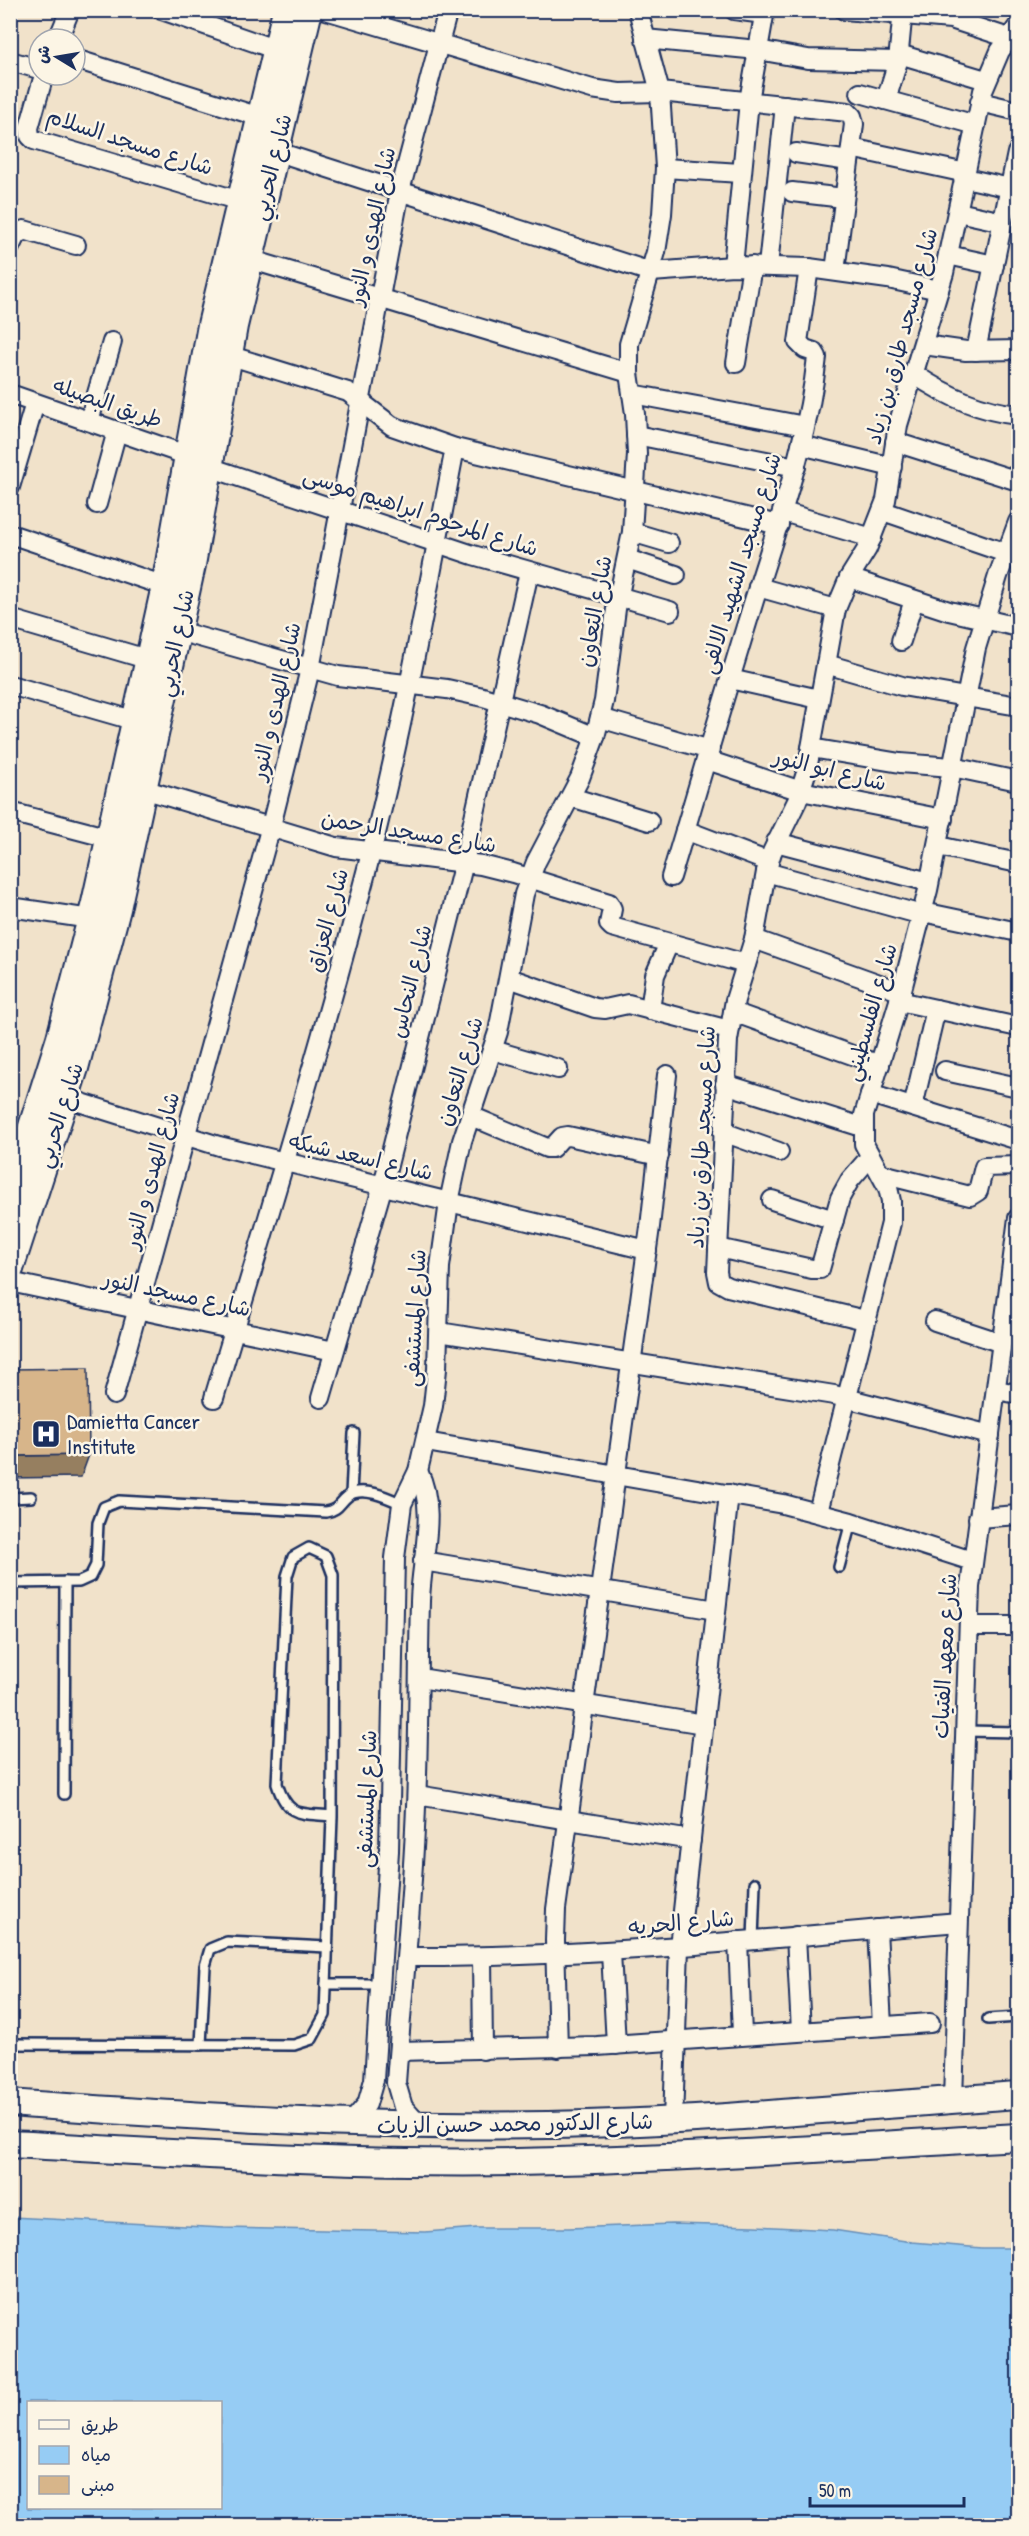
<svg xmlns="http://www.w3.org/2000/svg" width="1029" height="2536" font-family="'Patrick Hand','Playpen Sans Arabic',sans-serif">
<rect width="100%" height="100%" fill="#f1e2ca"/>
<filter id="ink" filterUnits="userSpaceOnUse"><feTurbulence type="fractalNoise" baseFrequency=".0167" numOctaves="2"/><feDisplacementMap in="SourceGraphic" scale="12" xChannelSelector="R" yChannelSelector="G"/><feConvolveMatrix kernelMatrix="1 2 1 2 8 2 1 2 1" color-interpolation-filters="sRGB"/></filter>
<g filter="url(#ink)">
<path fill="#96ccf4" stroke="#658db8" stroke-width="1.5" fill-rule="evenodd" d="M11 2217 224 2228 425 2232 477 2228H569L672 2224 755 2226 833 2230 912 2242 982 2248H1018V2525H11ZM28 2402H220V2508H28Z"/>
<g fill="none" stroke-linecap="round" stroke-linejoin="round">
<g stroke="#1b2f5e" stroke-width="14">
<g id="lane">
<path d="M351 1494 354 1433"/>
<path d="M10 1498 31 1497"/>
<path d="M839 1567 851 1522"/>
<path d="M10 1583 79 1582 90 1577 96 1565 98 1523 104 1507 119 1501 326 1512C339 1510 339 1503 348 1496 362 1485 389 1498 402 1504"/>
<path d="M965 1731 1018 1732"/>
<path d="M64 1794 65 1582"/>
<path d="M753 1940 755 1883"/>
<path d="M326 1984H381"/>
<path d="M988 2019 1018 2017"/>
<path d="M10 2044 294 2045 312 2039 325 2015 332 1816 333 1575 326 1556 309 1548 293 1557 287 1576 277 1784C288 1818 300 1813 332 1816"/>
<path d="M201 2045 205 1966 210 1949 227 1942 327 1947"/>
</g>
</g>
<g stroke="#1b2f5e" stroke-width="22">
<g id="street">
<path d="M162 10 277 50"/>
<path d="M326 10 592 89 619 93 660 92 848 112 852 116 854 124 835 271"/>
<path d="M734 10 764 14"/>
<path d="M844 10 951 19 1018 41"/>
<path d="M58 39 70 10"/>
<path d="M645 39 758 50 808 59 898 61"/>
<path d="M899 54 986 80"/>
<path d="M75 59 260 117"/>
<path d="M10 61 39 69"/>
<path d="M44 75 29 128 30 136 34 140 240 201"/>
<path d="M860 93 976 125"/>
<path d="M886 100 898 61 903 10"/>
<path d="M980 102 1018 111"/>
<path d="M851 148 966 173"/>
<path d="M275 151 651 272 733 266 809 268 888 279 939 290"/>
<path d="M796 153 849 161"/>
<path d="M665 168 740 173"/>
<path d="M965 178 1010 188"/>
<path d="M792 192 844 198"/>
<path d="M958 212 1003 222"/>
<path d="M10 247 16 235 24 230 76 245"/>
<path d="M948 255 994 265"/>
<path d="M249 259 629 373"/>
<path d="M733 266 749 101 765 10"/>
<path d="M768 266 785 105"/>
<path d="M924 345 966 351 1018 350"/>
<path d="M976 351 1017 153"/>
<path d="M228 355 348 392 392 426 455 448 779 525"/>
<path d="M736 363 752 266"/>
<path d="M914 374C946 396 980 411 1018 415"/>
<path d="M10 394 189 456"/>
<path d="M632 394 805 426"/>
<path d="M89 421 112 342"/>
<path d="M636 435 796 467"/>
<path d="M895 442 1018 481"/>
<path d="M801 445 892 467"/>
<path d="M209 467 473 555 670 611"/>
<path d="M10 487 35 403"/>
<path d="M97 504 117 431"/>
<path d="M883 511 1006 553"/>
<path d="M783 512 872 538"/>
<path d="M632 532 669 543"/>
<path d="M10 534 165 586"/>
<path d="M627 559 676 575"/>
<path d="M849 578 949 611 1018 627"/>
<path d="M758 587 836 609"/>
<path d="M10 619 150 660"/>
<path d="M178 631 338 676 447 689 483 697 540 714 595 737"/>
<path d="M901 641 914 600"/>
<path d="M826 664 902 686 1018 706"/>
<path d="M730 679 819 699"/>
<path d="M10 685 136 721"/>
<path d="M600 718 710 750"/>
<path d="M811 748 900 763 952 767 1018 781"/>
<path d="M707 760 801 791 943 819"/>
<path d="M143 789 336 847 481 865 513 873 609 903 612 909 609 924 612 927 746 964"/>
<path d="M571 797 649 821"/>
<path d="M10 812 109 838"/>
<path d="M685 830 769 862"/>
<path d="M776 842 929 882"/>
<path d="M938 846 1018 863"/>
<path d="M766 872 922 915"/>
<path d="M671 877C698 788 724 697 752 607 777 525 808 444 817 357L814 352 805 349 798 342 809 268"/>
<path d="M10 907 91 919"/>
<path d="M923 912 1018 932"/>
<path d="M754 939 902 992"/>
<path d="M509 978 595 1008 605 1009 628 1004 729 1030"/>
<path d="M899 1001 1018 1027"/>
<path d="M650 1010 655 975 669 943"/>
<path d="M733 1012 880 1065"/>
<path d="M493 1050 558 1069"/>
<path d="M945 1071 1018 1087"/>
<path d="M725 1084 862 1127"/>
<path d="M870 1094 1018 1140"/>
<path d="M66 1098 219 1146 647 1250"/>
<path d="M913 1107 936 1009"/>
<path d="M471 1116 547 1148H552L562 1137 568 1136 659 1156"/>
<path d="M723 1132 779 1152"/>
<path d="M882 1174 970 1196 978 1191 984 1167 1018 1166"/>
<path d="M772 1200 834 1220"/>
<path d="M718 1248 812 1269H820L840 1198 850 1180 870 1157"/>
<path d="M10 1282 334 1351"/>
<path d="M865 1320 728 1287 719 1282 717 1272 728 1040 735 1000 754 939 766 872 772 852 797 801 807 770 836 609 849 578 867 549 886 500 898 425 944 273 983 91 1000 51 1018 26"/>
<path d="M935 1321 1002 1343"/>
<path d="M439 1332 834 1395 990 1435"/>
<path d="M996 1390 1018 1394"/>
<path d="M114 1395 271 826 310 669 400 191 448 10"/>
<path d="M214 1398C268 1217 324 1036 371 853 405 720 429 583 455 448"/>
<path d="M321 1398 383 1185 464 862 529 572"/>
<path d="M426 1442 783 1504 851 1522 972 1561"/>
<path d="M418 1471C438 1511 421 1558 420 1601 418 1677 419 1753 415 1829 411 1913 402 1998 396 2083L403 2107 419 2125"/>
<path d="M818 1512 891 1223V1201L888 1188 864 1144V1115L899 1001 928 890 976 648 998 576 1018 522"/>
<path d="M978 1518 1018 1515"/>
<path d="M423 1561 716 1610"/>
<path d="M969 1626H1018"/>
<path d="M420 1678 704 1724"/>
<path d="M417 1795 691 1840"/>
<path d="M877 1929 882 2026"/>
<path d="M796 1936 801 2031"/>
<path d="M738 1941 742 2034"/>
<path d="M611 1952 616 2045"/>
<path d="M407 1957C592 1958 774 1938 958 1922"/>
<path d="M482 1957 483 2050"/>
<path d="M558 2048 555 1940 556 1909 650 1227 667 1075"/>
<path d="M399 2051 597 2046 930 2023"/>
<path d="M953 2099 970 1587 1018 1218"/>
<path d="M673 2121 679 1947 729 1494"/>
<path d="M350 2124 367 2104 374 2080 389 1851 395 1558 402 1504 418 1471 433 1406 437 1369 440 1267 449 1202 462 1141 498 1032 524 894 536 862 580 778 595 737 604 701 616 609 632 532 637 454 635 414 629 373V344L656 252 662 214 665 168 660 92 638 10"/>
</g>
</g>
<g stroke="#1b2f5e" stroke-width="30">
<g id="secondary">
<path d="M10 1196 60 1038 95 903 165 586 211 325 286 10"/>
<path d="M10 1269 75 1068 117 909 192 565 234 326 309 10"/>
<path d="M10 2103C190 2116 368 2128 548 2125 705 2122 862 2106 1018 2095"/>
<path d="M10 2144C179 2153 348 2165 517 2162 684 2159 852 2146 1018 2137"/>
</g>
</g>
<use href="#lane" stroke="#fcf5e5" stroke-width="9"/>
<use href="#street" stroke="#fcf5e5" stroke-width="18"/>
<use href="#secondary" stroke="#fcf5e5" stroke-width="26"/>
</g>
<path fill="#967f61" stroke="#1b2f5e" stroke-width="1.5" d="M89 1455 81 1477 10 1478V1456Z"/>
<path fill="#d7b58a" stroke="#1b2f5e" stroke-width="1.5" d="M88 1368 89 1455 10 1456V1369Z"/>
</g>
<defs>
<g id="hospital-square" transform="scale(1.5)"><rect x="-9" y="-9" width="18" height="18" rx="4" fill="#1b2f5e" stroke="#fcf5e5"/><path d="M-5-5h3v3.5h4V-5h3V5h-3V1.5h-4V5h-3Z" fill="#fff"/></g>
</defs>
<g fill-rule="evenodd">
<use href="#hospital-square" x="46" y="1434"/>
</g>
<g text-anchor="middle" stroke-width="5" stroke-linejoin="round" paint-order="stroke">
<g font-size="22" fill="#1b2f5e" stroke="#fcf5e5">
<text transform="translate(130 141) rotate(18)" y="8">شارع مسجد السلام</text>
<text transform="translate(271 167) rotate(-76)" y="8">شارع الحربي</text>
<text transform="translate(371 226) rotate(-78)" y="8">شارع الهدى و النور</text>
<text transform="translate(901 336) rotate(-75)" y="8">شارع مسجد طارق بن زياد</text>
<text transform="translate(108 402) rotate(19)" y="8">طريق البصيله</text>
<text transform="translate(421 511) rotate(18)" y="8">شارع المرحوم ابراهيم موسى</text>
<text transform="translate(740 563) rotate(-73)" y="8">شارع مسجد الشهيد الالفى</text>
<text transform="translate(594 611) rotate(-80)" y="8">شارع التعاون</text>
<text transform="translate(175 643) rotate(-78)" y="8">شارع الحربي</text>
<text transform="translate(275 701) rotate(-77)" y="8">شارع الهدى و النور</text>
<text transform="translate(830 769) rotate(14)" y="8">شارع ابو النور</text>
<text transform="translate(409 831) rotate(9)" y="8">شارع مسجد الرحمن</text>
<text transform="translate(327 920) rotate(-75)" y="8">شارع العزاق</text>
<text transform="translate(410 981) rotate(-76)" y="8">شارع النحاس</text>
<text transform="translate(870 1012) rotate(-74)" y="8">شارع الفلسطيني</text>
<text transform="translate(459 1071) rotate(-73)" y="8">شارع التعاون</text>
<text transform="translate(59 1115) rotate(-72)" y="8">شارع الحربي</text>
<text transform="translate(701 1137) rotate(-87)" y="8">شارع مسجد طارق بن زياد</text>
<text transform="translate(361 1156) rotate(13)" y="8">شارع اسعد شبكه</text>
<text transform="translate(151 1170) rotate(-75)" y="8">شارع الهدى و النور</text>
<text transform="translate(177 1293) rotate(12)" y="8">شارع مسجد النور</text>
<text transform="translate(414 1318) rotate(-87)" y="8">شارع المستشفى</text>
<text transform="translate(944 1656) rotate(-87)" y="8">شارع معهد الفتيات</text>
<text transform="translate(366 1799) rotate(-88)" y="8">شارع المستشفى</text>
<text transform="translate(681 1922) rotate(-5)" y="8">شارع الحريه</text>
<text transform="translate(515 2123) rotate(-1)" y="8">شارع الدكتور محمد حسن الزيات</text>
</g>
<g font-size="22" fill="#1b2f5e" stroke="#fcf5e5" text-anchor="start">
<text x="67" y="1429">Damietta Cancer<tspan x="67" dy="25">Institute</tspan></text>
</g>
</g>
<rect width="1029" height="2536" fill="none" stroke="#fcf5e5" stroke-width="36"/>
<rect x="18" y="18" width="993" height="2500" fill="none" stroke="#1b2f5e" stroke-width="2" filter="url(#ink)"/>
<rect x="27" y="2401" width="195" height="108" fill="#fcf5e5" stroke="#a2a6af" stroke-width="1.5"/>
<rect x="39" y="2420" width="30" height="9" fill="#fcf5e5" stroke="#a2a6af" stroke-width="1.5"/>
<text x="81" y="2431" font-size="18" fill="#1b2f5e">طريق</text>
<rect x="39" y="2446" width="30" height="18" fill="#96ccf4" stroke="#a2a6af" stroke-width="1.5"/>
<text x="81" y="2461" font-size="18" fill="#1b2f5e">مياه</text>
<rect x="39" y="2476" width="30" height="18" fill="#d7b58a" stroke="#a2a6af" stroke-width="1.5"/>
<text x="81" y="2491" font-size="18" fill="#1b2f5e">مبنى</text>
<g transform="translate(57 57) rotate(281)"><circle r="28" fill="#fcf5e5" stroke="#a2a6af" stroke-width="1.5"/>
<path d="M0-4.5L10 22L0 15L-10 22Z" fill="#1b2f5e"/>
<text y="-9" font-size="16" font-weight="bold" text-anchor="middle" fill="#1b2f5e">ش</text>
</g>
<path d="M810 2497v9h154v-9" fill="none" stroke="#1b2f5e" stroke-width="3"/>
<text x="819" y="2497" font-size="18" fill="#1b2f5e" stroke="#fcf5e5" stroke-width="4.5" paint-order="stroke">50 m</text>
</svg>
